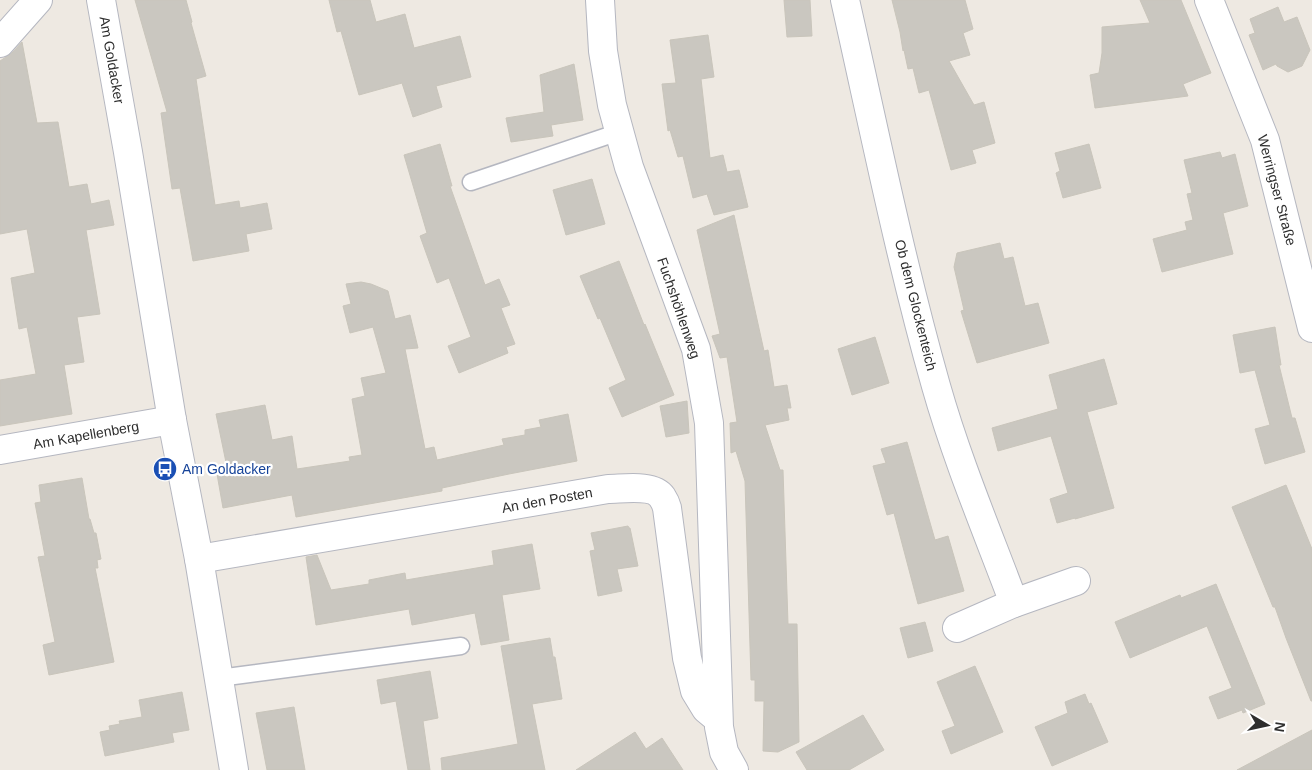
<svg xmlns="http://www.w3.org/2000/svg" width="1312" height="770" font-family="Arial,sans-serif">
<rect width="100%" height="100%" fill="#eee9e2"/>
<g fill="#cac7c0" stroke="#c9c5bb">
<path d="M135 0H186L192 22 191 23 206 76 196 79 215 205 239 201 240 208 267 203 272 229 246 234 249 251 193 261 180 188 172 189 161 113 167 112Z"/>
<path d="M329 0H370L376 22 405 14 414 48 460 36 471 77 436 86 442 107 413 117 402 83 359 95 341 31 337 32Z"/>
<path d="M784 0H810L812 36 787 37Z"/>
<path d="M892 0H965L973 29 963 33 970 55 949 61 974 105 984 102 995 143 972 150 976 163 951 170 929 90 919 93 913 68 908 69 904 50 903 51 900 32Z"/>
<path d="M1140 0H1181L1211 73 1183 84 1188 96 1095 108 1090 75 1099 73 1102 53V27L1150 23Z"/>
<path d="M1278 7 1284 22 1297 17 1310 50 1302 66 1288 72 1277 66 1276 64 1263 70 1249 35 1255 33 1250 19Z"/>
<path d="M708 35 714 77 701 79 710 158 723 155 727 172 739 170 748 207 714 215 707 194 693 198 683 156 678 157 670 130 668 131 662 84 676 83 670 40Z"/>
<path d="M22 42 37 123 58 122 69 187 87 184 91 204 109 200 114 225 86 230 100 314 77 317 84 362 64 365 72 414 0 426V380L36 374 27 327 19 329 11 278 35 273 27 229 0 234V61L12 53Z"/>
<path d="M574 64 583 120 551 125 553 136 511 142 506 118 544 112 540 75Z"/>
<path d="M440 144 452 186H450L485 285 499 279 510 305 501 308 515 344 506 347 508 353 459 373 448 346 471 337 449 278 437 283 420 236 427 233 404 155Z"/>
<path d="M1089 144 1101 188 1063 198 1056 173 1060 171 1055 153Z"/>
<path d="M1220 152 1222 158 1235 154 1248 206 1223 213 1233 254 1162 272 1153 239 1187 230 1185 222 1193 220 1187 194 1192 193 1184 160Z"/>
<path d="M592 179 605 224 566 235 553 190Z"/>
<path d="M734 215 764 351 768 350 774 387 787 385 791 408H787L789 420 765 425 780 470H783L788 624H797L799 742 778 752 763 751 764 701H755V680H751L745 481 736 451 731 453 730 423 737 422 727 357 720 358 712 336 720 334 697 230Z"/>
<path d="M1000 243 1004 259 1013 257 1025 306 1038 303 1049 343 977 363 961 311 964 310 954 267 957 253Z"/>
<path d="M619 261 644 325 645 324 674 395 622 417 609 388 626 380 600 318 598 319 580 276Z"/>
<path d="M361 282 371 284 388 291 395 319 410 315 418 348 405 349 425 449 434 447 437 460 504 445 502 439 525 435V430L541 427 539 420 568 414 577 461 509 474 442 488V491L296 517 292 495 223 508 217 474 228 472 216 414 265 405 272 440 292 436 297 469 350 461 349 457 362 455 352 399 365 396 361 378 386 373 373 327 350 333 343 306 351 304 346 284Z"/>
<path d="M1275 327 1281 365H1279L1292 418H1295L1305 452 1265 464 1255 429 1270 425 1255 370 1240 373 1233 335Z"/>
<path d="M875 337 889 383 852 395 838 349Z"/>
<path d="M1104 359 1117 404 1087 412 1114 508 1075 519V518L1057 523 1050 499 1068 493 1051 436 998 451 992 428 1058 409 1049 375Z"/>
<path d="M687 401 689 433 666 437 660 406Z"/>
<path d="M907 442 935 540 948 536 964 591 918 604 894 513 887 515 873 466 886 463 881 449Z"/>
<path d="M82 478 89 519H90L94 533H96L101 559 97 560 98 568H95L114 662 49 675 43 645 55 642 38 557 45 556 35 503 41 502 39 485Z"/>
<path d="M1286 485 1312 549V701H1311L1286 638 1275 607H1273L1232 507Z"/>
<path d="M628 526 629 528H630L638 566 617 569 622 591 598 596 590 551 595 550 591 533Z"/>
<path d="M532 544 540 589 502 595 509 640 481 645 475 613 412 625 409 609 316 625 306 557 317 555 331 590 369 584V580L405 573 406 580 494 565 492 551Z"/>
<path d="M1216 584 1265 704 1243 713 1242 710 1218 719 1209 697 1232 688 1207 626 1130 658 1115 622 1180 595 1181 598Z"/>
<path d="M925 622 933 651 908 658 900 628Z"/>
<path d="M550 638 553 657H555L562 699 532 704 545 770H442L441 758 518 744 501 646Z"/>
<path d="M975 666 1003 732 951 754 942 731 955 726 937 682Z"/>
<path d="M430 671 438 718 423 721 430 770H408L396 701 381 704 377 680Z"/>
<path d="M182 692 189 730 172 733 174 742 105 756 100 732 110 730 109 726 120 724 119 721 142 717 139 700Z"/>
<path d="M1085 694 1089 704 1091 703 1108 742 1052 766 1035 727 1068 713 1065 702Z"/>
<path d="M294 707 305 770H267L256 713Z"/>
<path d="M863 715 884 750 849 770H807L796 752Z"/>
<path d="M1312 730V770H1237Z"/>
<path d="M635 732 646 749 662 738 683 770H576Z"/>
</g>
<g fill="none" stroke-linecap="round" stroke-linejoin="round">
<g stroke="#b5b7c0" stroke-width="19">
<g id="service">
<path d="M471 182 619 132"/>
<path d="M219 678 461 646"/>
</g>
</g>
<g stroke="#b5b7c0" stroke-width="30">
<g id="minor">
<path d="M101 0 128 152 172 420 199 559 234 770"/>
<path d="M600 0 603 51 612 105 629 167 696 349 709 423 719 727 724 752 734 770"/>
<path d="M845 0C874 129 900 259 936 386 957 460 987 531 1014 603"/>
<path d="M1209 0 1265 140 1312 328"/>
<path d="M0 43 38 0"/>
<path d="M0 450 172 420"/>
<path d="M199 559 608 489C623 489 653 484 662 497 664 500 666 504 667 508L687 658 695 691 706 709 718 719"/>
<path d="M957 628 1014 603 1076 581"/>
</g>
</g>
<use href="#service" stroke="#fff" stroke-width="16"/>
<use href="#minor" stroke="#fff" stroke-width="28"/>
</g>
<defs>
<g id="bus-disc" transform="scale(1.25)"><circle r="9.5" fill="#1a4fb4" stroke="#fff"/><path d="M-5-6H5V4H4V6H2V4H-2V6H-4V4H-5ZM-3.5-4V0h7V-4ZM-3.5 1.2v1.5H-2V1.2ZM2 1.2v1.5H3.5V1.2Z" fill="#fff"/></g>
</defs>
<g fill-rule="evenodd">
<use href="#bus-disc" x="165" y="469"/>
</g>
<g text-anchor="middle" stroke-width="4.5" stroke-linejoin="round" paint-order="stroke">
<g font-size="14" fill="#2e2e2e" stroke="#fff">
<text transform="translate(112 60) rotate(80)" y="5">Am Goldacker</text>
<text transform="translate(1277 190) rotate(75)" y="5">Werringser Straße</text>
<text transform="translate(916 305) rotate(76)" y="5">Ob dem Glockenteich</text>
<text transform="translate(679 308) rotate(71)" y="5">Fuchshöhlenweg</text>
<text transform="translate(86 435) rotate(-10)" y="5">Am Kapellenberg</text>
<text transform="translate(547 500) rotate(-10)" y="5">An den Posten</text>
</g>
<g font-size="14" fill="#164399" stroke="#fff" text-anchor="start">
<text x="182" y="474">Am Goldacker</text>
</g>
</g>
<g transform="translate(1267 725) rotate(99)" stroke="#ffffff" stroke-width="4" paint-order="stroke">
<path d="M0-4L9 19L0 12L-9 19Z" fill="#2e2e2e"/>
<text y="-8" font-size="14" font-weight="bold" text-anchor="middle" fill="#2e2e2e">N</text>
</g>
</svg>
